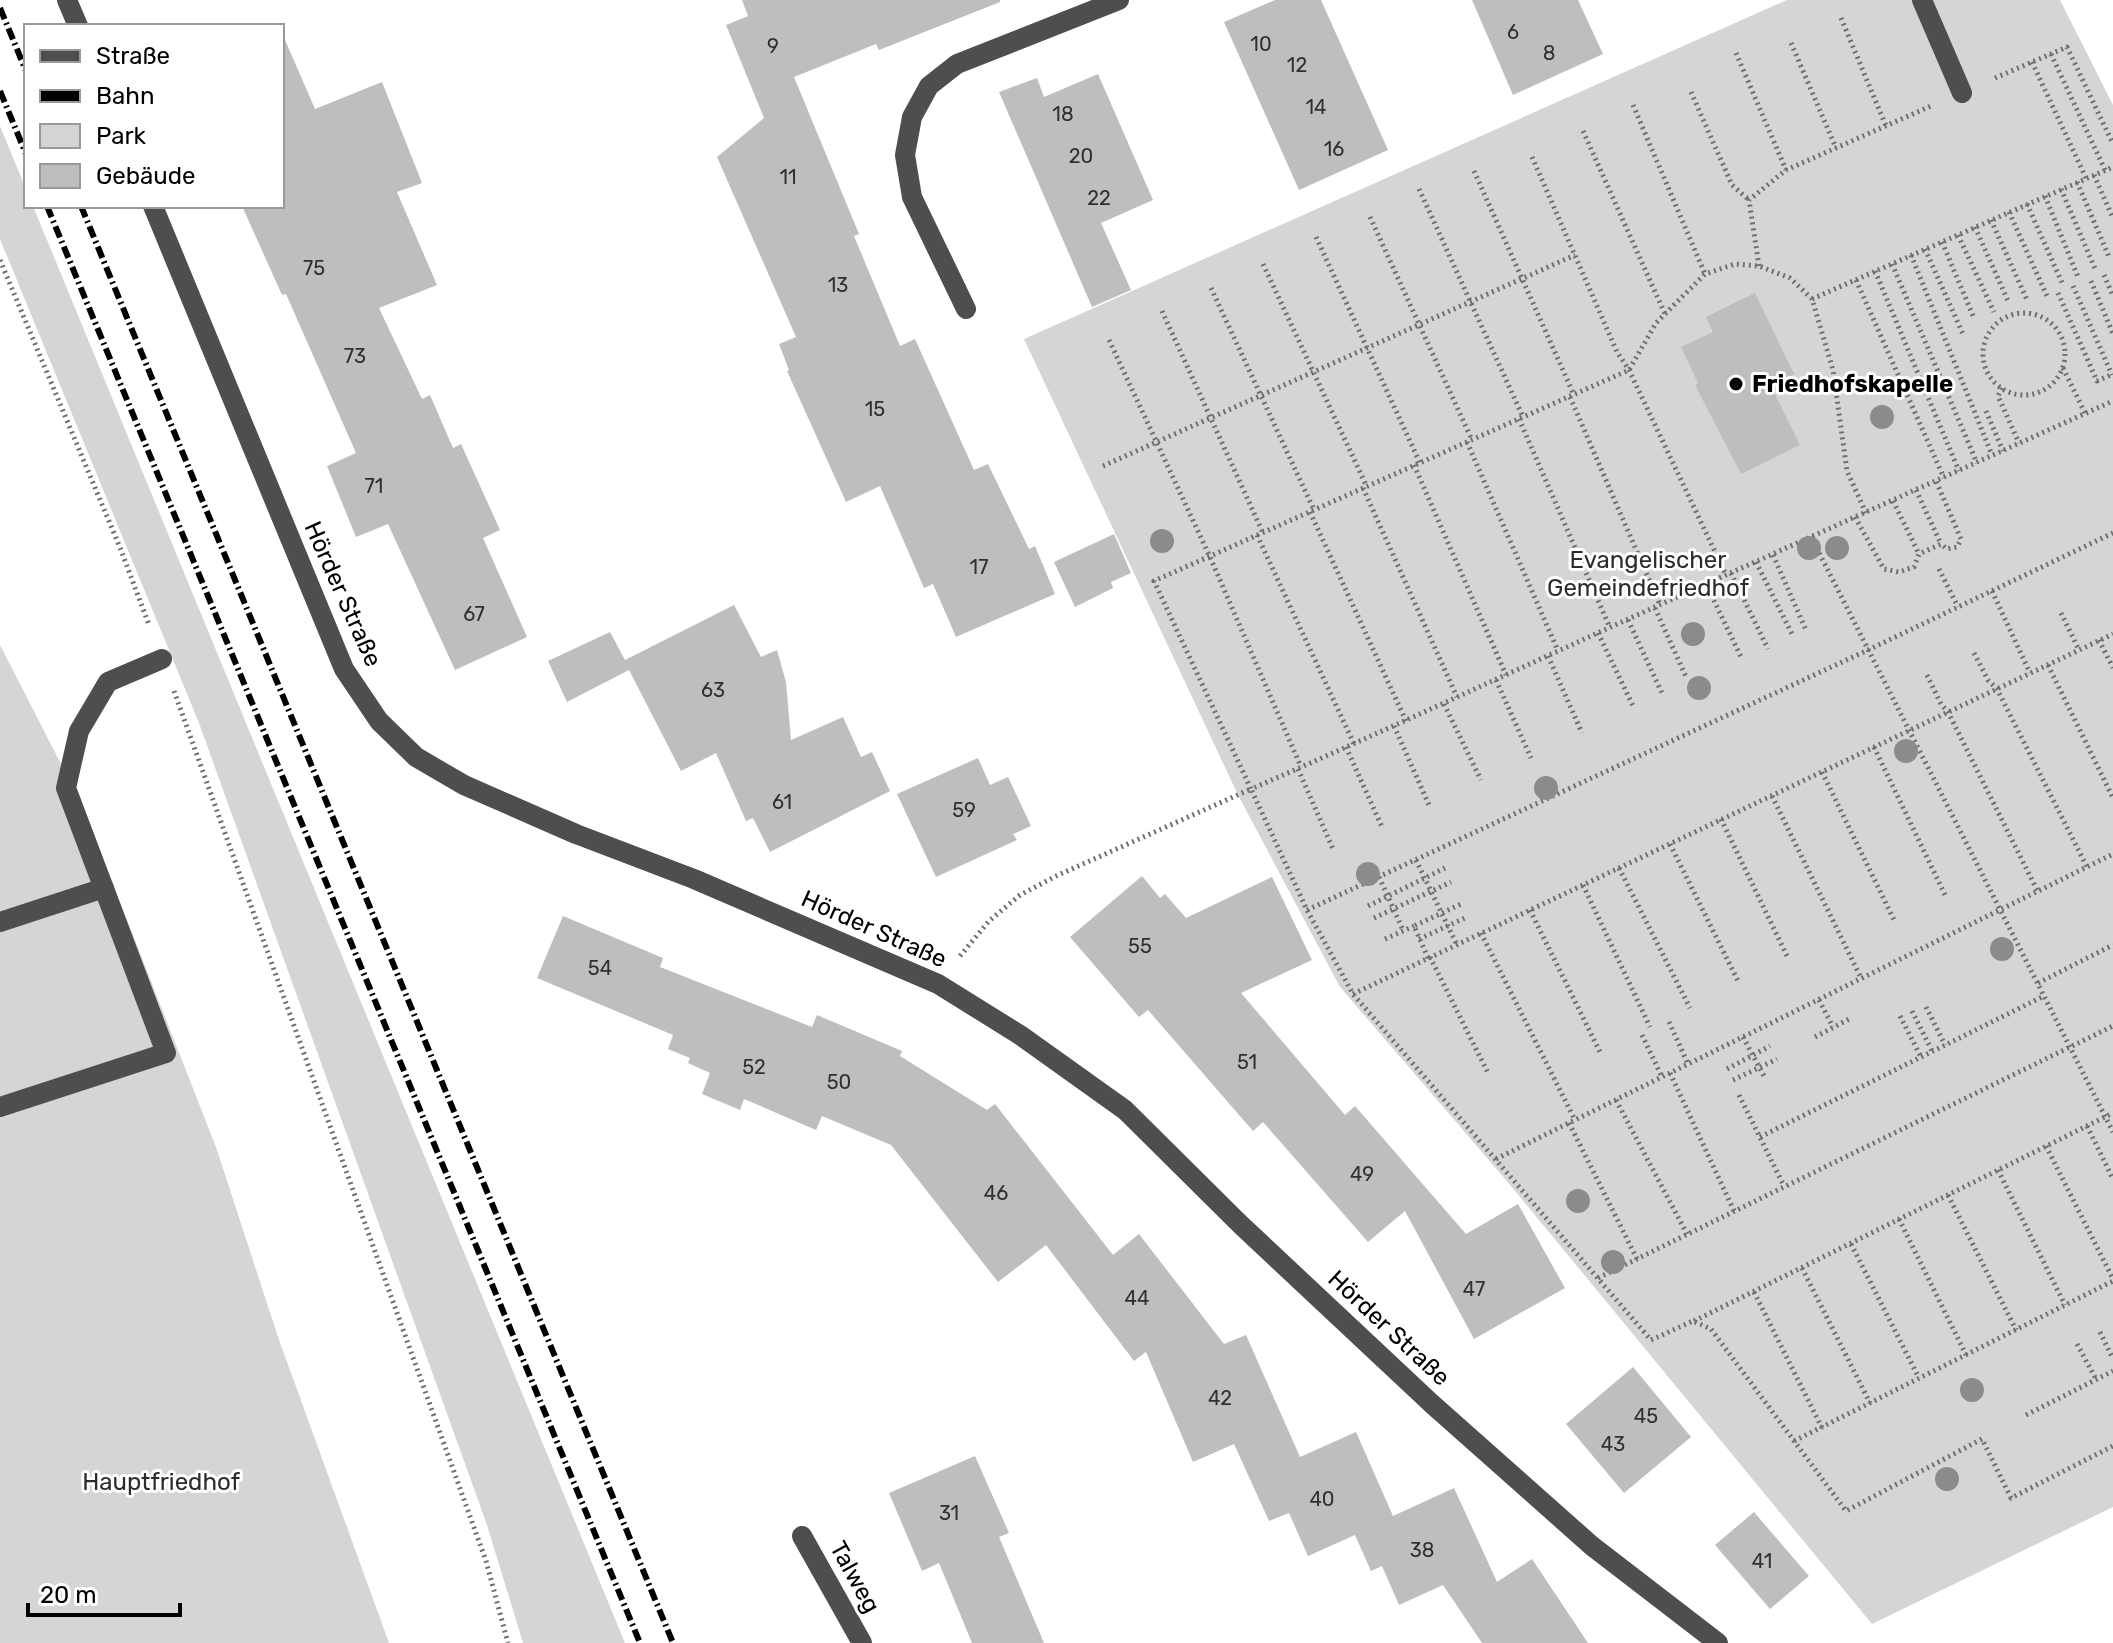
<svg xmlns="http://www.w3.org/2000/svg" width="2113" height="1643" font-family="Rubik,sans-serif">
<rect width="100%" height="100%" fill="#fff"/>
<g fill="#d5d5d5">
<path d="M1787 0H2060L2113 105V1507L1872 1624 1506 1180 1340 987 1238 795 1024 339Z"/>
<path d="M0 126 26 189V206H33L625 1643H523L487 1525 199 723 0 239Z"/>
<path d="M0 645 82 805 216 1147 278 1337 389 1643H0Z"/>
</g>
<g fill="#bebebe">
<path d="M742 0H1000V2L879 50 876 44 794 77 859 234 854 236 900 346 915 339 974 470 988 464 1029 549 1035 546 1055 594 956 637 933 584 924 588 880 486 846 502 787 371 789 370 779 344 796 337 717 157 764 118 726 25 748 16Z"/>
<path d="M1275 0H1321L1388 150 1299 190 1224 22Z"/>
<path d="M1472 0H1578L1603 54 1513 95Z"/>
<path d="M282 33 315 109 382 82 422 183 397 192 437 285 379 308 422 399 430 395 453 448 461 444 500 530 483 538 527 637 455 670 388 524 356 537 327 466 356 453 286 294 282 295 242 206H282Z"/>
<path d="M1098 74 1153 200 1101 223 1131 290 1092 307 999 92 1037 78 1044 97Z"/>
<path d="M1755 293 1794 374 1771 386 1800 445 1741 474 1695 385 1698 383 1681 347 1713 332 1706 317Z"/>
<path d="M1114 534 1131 573 1111 582 1113 588 1075 607 1054 562Z"/>
<path d="M734 605 761 657 777 650 786 682 791 740 843 717 861 757 872 752 890 791 770 852 753 818 746 821 716 753 681 771 629 670 567 702 548 661 610 632 625 660Z"/>
<path d="M978 758 990 785 1008 777 1031 826 1013 834 1017 840 936 877 897 794Z"/>
<path d="M1142 876 1160 898 1165 894 1186 918 1272 877 1312 960 1241 993 1345 1115 1355 1106 1466 1234 1518 1204 1565 1288 1474 1339 1405 1211 1368 1242 1263 1122 1253 1131 1148 1010 1139 1017 1070 937Z"/>
<path d="M563 916 663 958 660 967 812 1027 817 1015 902 1051 900 1056 987 1110 995 1104 1113 1255 1139 1234 1224 1344 1246 1335 1300 1457 1356 1432 1393 1516 1454 1488 1497 1582 1532 1559 1588 1643H1482L1443 1585 1399 1605 1382 1566 1371 1571 1355 1535 1308 1556 1289 1513 1269 1521 1234 1444 1193 1462 1146 1352 1134 1361 1046 1245 998 1282 891 1145 822 1116 816 1130 744 1099 740 1110 702 1094 710 1073 688 1063 690 1058 668 1049 673 1035 537 978Z"/>
<path d="M1633 1367 1691 1437 1624 1493 1566 1424Z"/>
<path d="M975 1456 1009 1533 999 1537 1044 1643H972L939 1563 922 1571 889 1493Z"/>
<path d="M1754 1512 1809 1576 1770 1609 1715 1545Z"/>
</g>
<g fill="none" stroke-linecap="round" stroke-linejoin="round">
<g stroke="#707070" stroke-width="5" stroke-dasharray="2 4" stroke-linecap="butt">
<path d="M1841 18 1886 126"/>
<path d="M1791 43 1836 148"/>
<path d="M1736 53 1786 170"/>
<path d="M2051 54 2105 170"/>
<path d="M2032 62 2086 178"/>
<path d="M1995 78 2067 47 2113 144"/>
<path d="M1691 92 1732 185 1749 200"/>
<path d="M1633 105 1705 274"/>
<path d="M1583 131 1665 314"/>
<path d="M1532 157 1617 352 1629 370 1726 575"/>
<path d="M1474 171 1574 395"/>
<path d="M2094 175 2113 218"/>
<path d="M2077 182 2110 259"/>
<path d="M1419 189 1523 417"/>
<path d="M2061 189 2096 271"/>
<path d="M2045 196 2078 277"/>
<path d="M2027 204 2063 285"/>
<path d="M2009 212 2047 296"/>
<path d="M1370 217 1472 440"/>
<path d="M1991 220 2028 302"/>
<path d="M1975 227 2008 301"/>
<path d="M1958 235 1994 312"/>
<path d="M1316 237 1420 463"/>
<path d="M1942 242 1974 318"/>
<path d="M1925 249 1963 334"/>
<path d="M1911 255 1992 455"/>
<path d="M0 260 121 550 149 625"/>
<path d="M1263 264 1367 487"/>
<path d="M1892 264 1977 463"/>
<path d="M1759 266 1749 200 1786 170 1931 106"/>
<path d="M1875 271 1959 471"/>
<path d="M2104 275 2113 296"/>
<path d="M1856 280 1944 478"/>
<path d="M2091 281 2113 334"/>
<path d="M2073 286 2112 375"/>
<path d="M1211 288 1314 510"/>
<path d="M2058 293 2097 381 2113 374"/>
<path d="M1812 299 2113 167"/>
<path d="M1162 311 1263 533"/>
<circle cx="2024" cy="354" r="41"/>
<path d="M1109 340 1210 557 1301 767"/>
<path d="M2063 368 2085 413"/>
<path d="M2002 388 1998 396 2019 443"/>
<path d="M1570 397 1660 605"/>
<path d="M1986 411 2003 451"/>
<path d="M1519 419 1610 628"/>
<path d="M1467 442 1558 651"/>
<path d="M1414 465 1506 675"/>
<path d="M1103 466 1575 255"/>
<path d="M1363 488 1457 697"/>
<path d="M1916 490 1941 544"/>
<path d="M1893 501 1919 554"/>
<path d="M1310 512 1406 721"/>
<path d="M1866 513 1847 471 1833 370 1812 299 1790 278 1759 266 1735 264 1705 274 1656 323 1629 370 1154 581 1251 789C1410 720 1567 646 1726 575 1855 517 1984 459 2113 401"/>
<path d="M1855 517 1884 569 1899 572 1914 567 1919 554 1941 544 1947 549 1957 547 1961 539 1936 481"/>
<path d="M1257 535 1354 744"/>
<path d="M1811 537 2113 1132"/>
<path d="M1773 555 1806 630"/>
<path d="M1756 562 1793 636"/>
<path d="M1939 569 1958 607"/>
<path d="M1731 573 1768 649"/>
<path d="M1706 584 1742 659"/>
<path d="M1992 591 2030 673"/>
<path d="M1655 608 1687 679"/>
<path d="M2061 613 2079 650"/>
<path d="M1628 620 1662 693"/>
<path d="M1598 633 1634 708"/>
<path d="M2099 640 2113 668"/>
<path d="M1974 653 1988 680 1997 689 2087 867"/>
<path d="M1548 656 1582 733"/>
<path d="M2048 665 2113 798"/>
<path d="M1927 675 1941 704 1948 712 2038 892"/>
<path d="M1496 680 1531 758"/>
<path d="M174 691 486 1561 508 1643"/>
<path d="M1444 704 1481 780"/>
<path d="M1394 726 1429 805"/>
<path d="M1346 747 1382 827"/>
<path d="M1874 747 1946 897"/>
<path d="M1298 769 1333 849"/>
<path d="M1822 772 1895 922"/>
<path d="M1772 796 1861 978"/>
<path d="M1721 819 1788 958"/>
<path d="M1670 844 1739 983"/>
<path d="M1416 860 1457 945"/>
<path d="M1619 868 1690 1008"/>
<path d="M1379 877 1403 930"/>
<path d="M1583 885 1650 1027"/>
<path d="M1368 906 1445 868"/>
<path d="M1307 910 1868 650 2113 533"/>
<path d="M1530 910 1601 1054"/>
<path d="M1374 918 1451 882"/>
<path d="M1481 933 1575 1120"/>
<path d="M1385 939 1414 926"/>
<path d="M1419 939 1467 917"/>
<path d="M960 956 989 921 1020 895 1056 876 1251 789 1307 910 1353 994 1651 1340 1693 1321 1711 1329 1846 1511 1982 1439 2011 1498 2113 1446"/>
<path d="M1430 957 1489 1075"/>
<path d="M1428 958 1414 926 1461 904"/>
<path d="M2038 983 2113 945"/>
<path d="M1353 994 2113 634"/>
<path d="M1819 1000 1833 1027"/>
<path d="M1926 1007 1945 1045"/>
<path d="M1912 1011 1932 1051"/>
<path d="M1900 1016 1921 1057"/>
<path d="M1669 1022 1688 1064"/>
<path d="M1642 1035 1662 1077"/>
<path d="M1743 1037 1765 1078"/>
<path d="M1815 1037 1851 1018"/>
<path d="M1727 1069 1770 1046"/>
<path d="M1670 1073 1734 1211"/>
<path d="M1733 1080 1777 1059"/>
<path d="M1739 1095 1784 1186"/>
<path d="M1616 1100 1687 1234"/>
<path d="M1569 1123 1637 1259"/>
<path d="M2087 1126 2113 1179"/>
<path d="M1760 1137 2044 996"/>
<path d="M2046 1146 2113 1279"/>
<path d="M1496 1159 2113 854"/>
<path d="M1998 1170 2065 1305"/>
<path d="M1948 1195 2016 1330"/>
<path d="M1899 1219 1966 1355"/>
<path d="M1851 1244 1919 1378"/>
<path d="M1802 1268 1870 1403"/>
<path d="M1598 1278 2113 1026"/>
<path d="M1754 1292 1822 1428"/>
<path d="M1694 1321 2113 1113"/>
<path d="M2100 1332 2113 1359"/>
<path d="M2077 1344 2096 1379"/>
<path d="M2026 1415 2113 1371"/>
<path d="M1794 1441 2113 1281"/>
</g>
<g stroke="#4e4e4e" stroke-width="20">
<path d="M67 0 78 26"/>
<path d="M1922 0 1962 93"/>
<path d="M153 206 344 669 379 721 416 757 464 785 576 834 694 879 938 984 1020 1035 1125 1110 1241 1225 1432 1404 1592 1546 1718 1643"/>
<path d="M966 309 912 197 905 155 912 117 929 86 957 64 1119 0"/>
<path d="M0 922 104 888"/>
<path d="M0 1107 166 1053 66 788 79 731 108 682 162 659"/>
<path d="M802 1536 862 1643"/>
</g>
<g stroke="#000" stroke-width="6" stroke-dasharray="12 4 2 4" stroke-linecap="butt">
<path d="M0 8 26 71"/>
<path d="M0 91 26 154"/>
<path d="M47 206 640 1643"/>
<path d="M81 206 673 1643"/>
</g>
</g>
<g fill="#8b8b8b">
<circle cx="1882" cy="417" r="12"/>
<circle cx="1162" cy="541" r="12"/>
<circle cx="1809" cy="548" r="12"/>
<circle cx="1837" cy="548" r="12"/>
<circle cx="1693" cy="634" r="12"/>
<circle cx="1699" cy="688" r="12"/>
<circle cx="1906" cy="751" r="12"/>
<circle cx="1546" cy="788" r="12"/>
<circle cx="1368" cy="874" r="12"/>
<circle cx="2002" cy="949" r="12"/>
<circle cx="1578" cy="1201" r="12"/>
<circle cx="1613" cy="1262" r="12"/>
<circle cx="1972" cy="1390" r="12"/>
<circle cx="1947" cy="1479" r="12"/>
</g>
<circle fill="#000" stroke="#fff" stroke-width="3" cx="1736" cy="384" r="8"/>
<g text-anchor="middle" stroke-width="6" stroke-linejoin="round" paint-order="stroke">
<g font-size="20" fill="#303030">
<text x="1513" y="39">6</text>
<text x="1261" y="51">10</text>
<text x="773" y="53">9</text>
<text x="1549" y="60">8</text>
<text x="1297" y="72">12</text>
<text x="1316" y="114">14</text>
<text x="1063" y="121">18</text>
<text x="1334" y="156">16</text>
<text x="1081" y="163">20</text>
<text x="788" y="184">11</text>
<text x="1099" y="205">22</text>
<text x="314" y="275">75</text>
<text x="838" y="292">13</text>
<text x="355" y="363">73</text>
<text x="875" y="416">15</text>
<text x="374" y="493">71</text>
<text x="979" y="574">17</text>
<text x="474" y="621">67</text>
<text x="713" y="697">63</text>
<text x="782" y="809">61</text>
<text x="964" y="817">59</text>
<text x="1140" y="953">55</text>
<text x="600" y="975">54</text>
<text x="1247" y="1069">51</text>
<text x="754" y="1074">52</text>
<text x="839" y="1089">50</text>
<text x="1362" y="1181">49</text>
<text x="996" y="1200">46</text>
<text x="1474" y="1296">47</text>
<text x="1137" y="1305">44</text>
<text x="1220" y="1405">42</text>
<text x="1646" y="1423">45</text>
<text x="1613" y="1451">43</text>
<text x="1322" y="1506">40</text>
<text x="949" y="1520">31</text>
<text x="1422" y="1557">38</text>
<text x="1762" y="1568">41</text>
</g>
<g font-size="24" font-weight="bold" fill="#000" stroke="#fff" text-anchor="start">
<text x="1752" y="392">Friedhofskapelle</text>
</g>
<g font-size="24" fill="#2c2c2c" stroke="#fff">
<text x="1648" y="568">Evangelischer<tspan x="1648" dy="28">Gemeindefriedhof</tspan></text>
<text x="161" y="1490">Hauptfriedhof</text>
</g>
<g font-size="24" fill="#000" stroke="#fff">
<text transform="translate(343 594) rotate(66)" y="8">Hörder Straße</text>
<text transform="translate(874 929) rotate(24)" y="8">Hörder Straße</text>
<text transform="translate(1389 1328) rotate(43)" y="8">Hörder Straße</text>
<text transform="translate(855 1577) rotate(61)" y="8">Talweg</text>
</g>
</g>
<rect x="24" y="24" width="260" height="184" fill="#ffffff" stroke="#999999" stroke-width="2"/>
<rect x="40" y="50" width="40" height="12" fill="#4e4e4e" stroke="#999999" stroke-width="2"/>
<text x="96" y="64" font-size="24" fill="#000000">Straße</text>
<rect x="40" y="90" width="40" height="12" fill="#000000" stroke="#999999" stroke-width="2"/>
<text x="96" y="104" font-size="24" fill="#000000">Bahn</text>
<rect x="40" y="124" width="40" height="24" fill="#d5d5d5" stroke="#999999" stroke-width="2"/>
<text x="96" y="144" font-size="24" fill="#000000">Park</text>
<rect x="40" y="164" width="40" height="24" fill="#bebebe" stroke="#999999" stroke-width="2"/>
<text x="96" y="184" font-size="24" fill="#000000">Gebäude</text>
<path d="M28 1603v12h152v-12" fill="none" stroke="#000000" stroke-width="4"/>
<text x="40" y="1603" font-size="24" fill="#000000" stroke="#ffffff" stroke-width="6" paint-order="stroke">20 m</text>
</svg>
